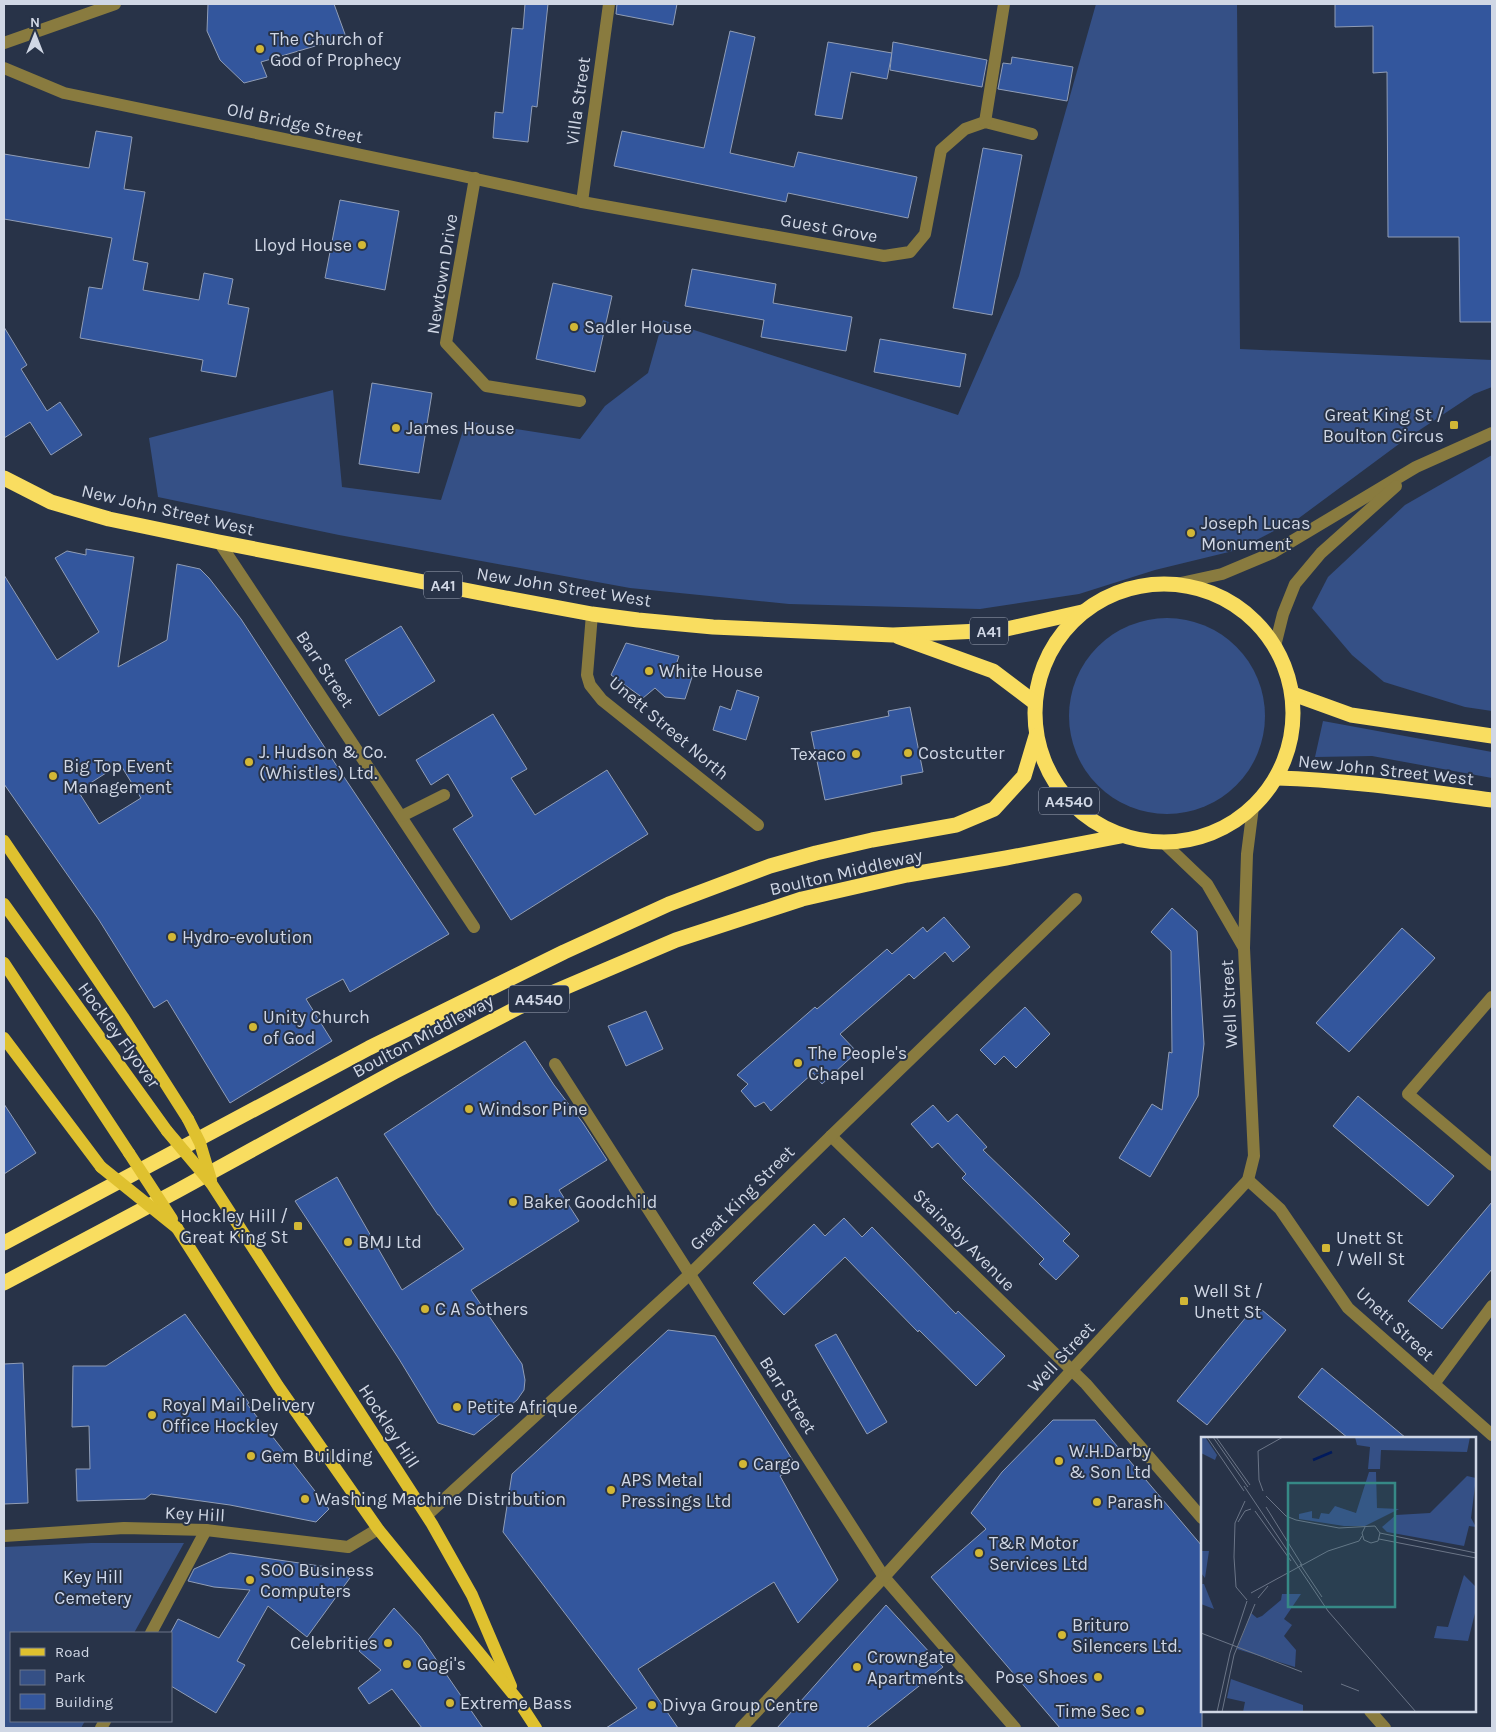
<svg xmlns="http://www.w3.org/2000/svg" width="1496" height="1732" font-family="Karla,sans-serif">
<rect width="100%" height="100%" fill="#283348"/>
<g fill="#355086">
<path d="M1096 4H1237L1240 349 1492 360V387L1474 394 1403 441 1299 518 1237 550 1155 570 1079 594 980 609 789 604 630 588 339 535 158 497 149 438 333 390 342 487 441 500 466 421 580 439 605 406 648 373 663 320 958 415 1019 276Z"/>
<path d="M1492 455V711L1465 707 1384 682 1352 655 1312 608 1328 577 1405 505Z"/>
<circle cx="1167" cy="716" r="98"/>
<path d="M1323 721 1492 752V778L1372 756 1315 757Z"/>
<path d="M91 1543H184L134 1633H11V1721H85L81 1728H4V1547Z"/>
</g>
<g fill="#33569d" stroke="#909db6" fill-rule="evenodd">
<path d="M208 4H334L346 37 261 62 267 77 244 83 220 60 207 31Z"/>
<path d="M525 4H548L537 107 532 106 528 142 493 138 495 112 503 113 512 28 523 29Z"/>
<path d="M617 4H677L673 25 616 14Z"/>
<path d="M1335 4H1492V322H1460L1459 237H1388L1387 72 1373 73V26L1335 27Z"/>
<path d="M730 31 755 37 730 153 794 167 798 152 917 177 908 218 788 193 786 202 614 166 622 131 704 148Z"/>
<path d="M828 42 892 53 887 79 851 72 842 119 815 115Z"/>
<path d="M893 42 987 60 982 87 890 70Z"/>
<path d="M1012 57 1073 67 1067 101 998 89 1003 63 1011 64Z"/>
<path d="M96 131 132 137 124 189 145 192 133 260 148 263 143 290 199 300 204 273 233 279 228 304 249 308 236 377 201 371 203 360 80 338 89 287 102 289 112 238 4 219V154L89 168Z"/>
<path d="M983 148 1022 155 992 315 953 308Z"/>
<path d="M340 200 399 211 385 290 325 278Z"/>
<path d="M692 269 776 284 773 303 852 317 846 351 761 337 764 320 685 306Z"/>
<path d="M553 283 612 296 595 372 536 359Z"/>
<path d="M4 327 27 365 21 369 47 411 60 402 82 435 51 455 30 422 4 438Z"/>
<path d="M880 339 966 354 960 387 874 372Z"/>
<path d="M372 383 432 393 419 473 359 464Z"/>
<path d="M86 549 134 557 118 667 167 640 177 564 200 569 209 578 241 619 344 777 449 934 350 992 343 979 306 999 332 1041 230 1103 167 1000 154 1008 99 920 4 784V575L57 660 99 632 55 558 67 551 86 555ZM120 764 141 798 99 824 78 791Z"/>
<path d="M401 626 435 681 379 716 345 660Z"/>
<path d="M626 643 679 656 675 668 693 674 685 699 665 697 655 688 643 698 611 675Z"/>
<path d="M737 690 759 697 746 740 713 730 720 706 731 710Z"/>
<path d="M910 707 923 772 901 776 902 784 825 800 811 732 889 716 888 711Z"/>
<path d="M493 714 527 769 511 778 535 815 607 770 648 834 511 920 453 829 473 816 448 774 431 785 416 760Z"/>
<path d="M1172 908 1197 931 1204 1044 1198 1096 1150 1177 1119 1158 1152 1104 1162 1110 1169 1052 1172 1053 1171 951 1151 932Z"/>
<path d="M944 917 970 947 953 962 945 952 914 979 909 974 840 1034 857 1052 822 1084 813 1073 771 1111 764 1102 755 1107 741 1091 748 1084 737 1075 815 1007 817 1009 887 949 892 954 923 927 927 932Z"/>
<path d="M1402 928 1435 958 1349 1052 1316 1023Z"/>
<path d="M1025 1007 1050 1034 1016 1068 1004 1056 995 1065 980 1050Z"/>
<path d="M646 1011 663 1049 626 1066 608 1026Z"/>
<path d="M525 1041 554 1085 583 1123 607 1160 559 1190 579 1221 471 1290 522 1364 525 1380 524 1390 517 1400 474 1435 438 1423 399 1359 295 1201 337 1177 402 1290 464 1249 439 1215H438L384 1134Z"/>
<path d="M1358 1096 1454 1176 1428 1206 1333 1126Z"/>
<path d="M4 1104 36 1153 4 1174Z"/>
<path d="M933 1105 948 1122 957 1114 987 1147 983 1150 1070 1234 1063 1241 1079 1256 1056 1280 1039 1264 1044 1259 962 1178 966 1174 938 1143 932 1148 911 1124Z"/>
<path d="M1492 1202V1269L1442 1329 1408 1301Z"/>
<path d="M844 1218 862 1237 872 1227 956 1314 958 1311 1005 1356 976 1386 919 1330 918 1332 845 1257 784 1315 753 1283 814 1224 825 1236Z"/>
<path d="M1256 1305 1286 1330 1207 1425 1177 1401Z"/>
<path d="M185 1314 249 1403 247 1404 329 1509 316 1522 230 1505 151 1494 145 1499 77 1501 76 1469H90L89 1426 72 1427 73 1366H106Z"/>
<path d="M668 1330 715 1336 797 1467 780 1476 838 1580 798 1623 774 1582 638 1669 678 1728H606L637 1708 503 1532 512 1474Z"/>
<path d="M836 1334 887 1422 867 1434 815 1345Z"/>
<path d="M23 1363 28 1503 4 1504V1364Z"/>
<path d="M1322 1368 1406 1438H1348L1298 1397Z"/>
<path d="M1053 1420H1095L1202 1546V1728H1060L931 1577 986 1529 971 1513 1002 1472Z"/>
<path d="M230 1553 355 1571 307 1637 268 1606 237 1661 245 1665 216 1713 171 1686V1632L178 1619 219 1638 250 1590 214 1587 188 1581 194 1569Z"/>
<path d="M886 1605 943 1667 866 1728H777Z"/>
<path d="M394 1608 420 1636 483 1728H422L392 1689 369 1704 358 1688 381 1670 359 1651Z"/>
</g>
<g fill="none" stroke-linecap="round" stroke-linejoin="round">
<g stroke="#897b3f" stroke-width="12">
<path d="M4 43 115 4"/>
<path d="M4 68 64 93 453 174 582 202 884 256 910 252 925 234 941 150 965 129 985 122 1032 134"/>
<path d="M985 122 1004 4"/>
<path d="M475 178 446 343 486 386 580 401"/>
<path d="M582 202 609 4"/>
<path d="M219 542 474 927"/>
<path d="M1176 584 1222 574 1272 553 1416 467 1492 433"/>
<path d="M592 614 587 675 590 685 602 700 758 825"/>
<path d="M1275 646 1283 614 1295 584 1321 553 1396 486"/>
<path d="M402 816 444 795"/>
<path d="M1164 843 1207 884 1244 948"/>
<path d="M1492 997 1408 1094 1492 1165"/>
<path d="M555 1064 884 1577 1015 1728"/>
<path d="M831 1136 1086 1384 1202 1518"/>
<path d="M1248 1180 1280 1209 1348 1308 1492 1435"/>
<path d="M1434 1384 1492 1306"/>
<path d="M427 1515 690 1274 831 1136 1076 899"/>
<path d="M4 1536 124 1528 206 1530 348 1547 378 1529"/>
<path d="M151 1633 206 1530"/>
<path d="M1370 1711 1385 1728"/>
<path d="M101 1728 105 1721"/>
<path d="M741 1728 884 1577 1071 1371 1248 1180 1254 1156 1244 948 1247 854 1253 807"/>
</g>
<g stroke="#dfc12f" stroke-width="12">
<path d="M4 841 123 1017 188 1119"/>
<path d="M4 904 167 1131"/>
<path d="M4 963 129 1153"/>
<path d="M4 1038 101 1167"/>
<path d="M211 1183 432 1524 472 1595 511 1686"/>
<path d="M177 1228 278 1386 378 1529 517 1699 536 1728"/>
</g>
<g stroke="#f9dd60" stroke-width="15">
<path d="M4 478 51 502 109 519 219 542 506 598 592 614 638 620 713 627 893 635 1002 630 1082 612"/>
<circle cx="1164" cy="713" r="129"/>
<path d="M899 637 993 671 1034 702"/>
<path d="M1293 694 1351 715 1492 736"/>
<path d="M1277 778C1349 780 1421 791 1492 800"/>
<path d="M4 1243 369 1048 564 952 669 904 770 866 816 853 872 840 956 825 994 809 1024 776 1036 736"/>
<path d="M4 1283 177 1191 394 1072 519 1007 676 940 802 899 907 875 1006 858 1121 836"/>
</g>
<g stroke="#dfc12f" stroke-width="12">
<path d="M188 1119 200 1143 211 1180"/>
<path d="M167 1131 211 1183"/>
<path d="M129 1153 172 1219"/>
<path d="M101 1167 177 1228"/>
</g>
</g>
<g fill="#d2b736" stroke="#283348" stroke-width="2">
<circle cx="260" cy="49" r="5"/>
<circle cx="362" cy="245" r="5"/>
<circle cx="574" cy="327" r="5"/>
<rect x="1449" y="420" width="10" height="10" rx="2.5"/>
<circle cx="396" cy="428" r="5"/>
<circle cx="1191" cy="533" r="5"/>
<circle cx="649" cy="671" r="5"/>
<circle cx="908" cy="753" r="5"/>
<circle cx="856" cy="754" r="5"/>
<circle cx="249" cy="762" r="5"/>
<circle cx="53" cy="776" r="5"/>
<circle cx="172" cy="937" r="5"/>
<circle cx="253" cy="1027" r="5"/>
<circle cx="798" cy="1063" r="5"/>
<circle cx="469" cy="1109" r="5"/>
<circle cx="513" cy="1202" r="5"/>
<rect x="293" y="1221" width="10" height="10" rx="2.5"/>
<circle cx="348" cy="1242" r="5"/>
<rect x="1321" y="1243" width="10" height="10" rx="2.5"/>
<rect x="1179" y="1296" width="10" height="10" rx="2.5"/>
<circle cx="425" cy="1309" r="5"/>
<circle cx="457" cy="1407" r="5"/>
<circle cx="152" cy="1415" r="5"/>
<circle cx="251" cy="1456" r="5"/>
<circle cx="1059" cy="1461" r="5"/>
<circle cx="743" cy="1464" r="5"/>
<circle cx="611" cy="1490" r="5"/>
<circle cx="305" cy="1499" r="5"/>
<circle cx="1097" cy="1502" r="5"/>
<circle cx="979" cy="1553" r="5"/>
<circle cx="250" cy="1580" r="5"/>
<circle cx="1062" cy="1635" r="5"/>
<circle cx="388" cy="1643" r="5"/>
<circle cx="407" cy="1664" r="5"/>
<circle cx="857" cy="1667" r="5"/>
<circle cx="1098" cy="1677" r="5"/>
<circle cx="450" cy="1703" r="5"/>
<circle cx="652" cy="1705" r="5"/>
<circle cx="1140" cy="1711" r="5"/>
</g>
<g text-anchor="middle" stroke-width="4" stroke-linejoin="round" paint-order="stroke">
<g fill="#283348" stroke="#9ea6b6" stroke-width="1">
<rect x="424" y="571.5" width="38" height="27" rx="4"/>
<rect x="970" y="617.5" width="38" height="27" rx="4"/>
<rect x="1039" y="787.5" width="60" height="27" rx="4"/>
<rect x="509" y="985.5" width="60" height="27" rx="4"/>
</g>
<g font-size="16" font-weight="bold" fill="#d0d7e5">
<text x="443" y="591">A41</text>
<text x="989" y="637">A41</text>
<text x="1069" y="807">A4540</text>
<text x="539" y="1005">A4540</text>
</g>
<g font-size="18" fill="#d0d7e5" stroke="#283348" text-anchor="start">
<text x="270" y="45">The Church of<tspan x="270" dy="21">God of Prophecy</tspan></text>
<text x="352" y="251" text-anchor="end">Lloyd House</text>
<text x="584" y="333">Sadler House</text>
<text x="1444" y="421" text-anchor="end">Great King St /<tspan x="1444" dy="21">Boulton Circus</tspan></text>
<text x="406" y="434">James House</text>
<text x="1201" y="529">Joseph Lucas<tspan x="1201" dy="21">Monument</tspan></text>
<text x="659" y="677">White House</text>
<text x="259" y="758">J. Hudson &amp; Co.<tspan x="259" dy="21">(Whistles) Ltd.</tspan></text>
<text x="918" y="759">Costcutter</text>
<text x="846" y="760" text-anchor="end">Texaco</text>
<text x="63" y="772">Big Top Event<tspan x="63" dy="21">Management</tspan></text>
<text x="182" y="943">Hydro-evolution</text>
<text x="263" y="1023">Unity Church<tspan x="263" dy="21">of God</tspan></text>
<text x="808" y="1059">The People's<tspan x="808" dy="21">Chapel</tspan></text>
<text x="479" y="1115">Windsor Pine</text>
<text x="523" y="1208">Baker Goodchild</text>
<text x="288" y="1222" text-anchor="end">Hockley Hill /<tspan x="288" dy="21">Great King St</tspan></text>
<text x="1336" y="1244">Unett St<tspan x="1336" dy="21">/ Well St</tspan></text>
<text x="358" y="1248">BMJ Ltd</text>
<text x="1194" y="1297">Well St /<tspan x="1194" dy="21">Unett St</tspan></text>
<text x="435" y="1315">C A Sothers</text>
<text x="162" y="1411">Royal Mail Delivery<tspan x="162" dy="21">Office Hockley</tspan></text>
<text x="467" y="1413">Petite Afrique</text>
<text x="1069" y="1457">W.H.Darby<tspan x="1069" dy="21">&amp; Son Ltd</tspan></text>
<text x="261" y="1462">Gem Building</text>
<text x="753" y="1470">Cargo</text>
<text x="621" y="1486">APS Metal<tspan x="621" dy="21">Pressings Ltd</tspan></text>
<text x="315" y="1505">Washing Machine Distribution</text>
<text x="1107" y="1508">Parash</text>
<text x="989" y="1549">T&amp;R Motor<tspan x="989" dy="21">Services Ltd</tspan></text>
<text x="260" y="1576">SOO Business<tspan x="260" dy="21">Computers</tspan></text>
<text x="1072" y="1631">Brituro<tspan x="1072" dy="21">Silencers Ltd.</tspan></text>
<text x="378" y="1649" text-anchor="end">Celebrities</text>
<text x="867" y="1663">Crowngate<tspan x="867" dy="21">Apartments</tspan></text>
<text x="417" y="1670">Gogi's</text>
<text x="1088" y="1683" text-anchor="end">Pose Shoes</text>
<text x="460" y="1709">Extreme Bass</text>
<text x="662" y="1711">Divya Group Centre</text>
<text x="1130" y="1717" text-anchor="end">Time Sec</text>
</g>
<g font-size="18" fill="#d0d7e5" stroke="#283348">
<text transform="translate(578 101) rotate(-82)" y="6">Villa Street</text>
<text transform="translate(295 123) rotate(12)" y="6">Old Bridge Street</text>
<text transform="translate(829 228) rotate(10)" y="6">Guest Grove</text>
<text transform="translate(442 274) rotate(-81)" y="6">Newtown Drive</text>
<text transform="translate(168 510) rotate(13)" y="6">New John Street West</text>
<text transform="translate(564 587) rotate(9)" y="6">New John Street West</text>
<text transform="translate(325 669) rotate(56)" y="6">Barr Street</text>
<text transform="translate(669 728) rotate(40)" y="6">Unett Street North</text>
<text transform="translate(1386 770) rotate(6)" y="6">New John Street West</text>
<text transform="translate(846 872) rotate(-13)" y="6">Boulton Middleway</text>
<text transform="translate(1229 1004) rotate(-93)" y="6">Well Street</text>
<text transform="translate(119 1035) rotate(54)" y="6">Hockley Flyover</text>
<text transform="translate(423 1036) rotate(-28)" y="6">Boulton Middleway</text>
<text transform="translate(742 1198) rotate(-45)" y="6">Great King Street</text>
<text transform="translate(964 1240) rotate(45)" y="6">Stainsby Avenue</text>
<text transform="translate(1395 1324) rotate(43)" y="6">Unett Street</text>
<text transform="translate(1061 1357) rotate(-47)" y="6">Well Street</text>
<text transform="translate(788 1395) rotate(57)" y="6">Barr Street</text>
<text transform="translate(389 1426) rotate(57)" y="6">Hockley Hill</text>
<text transform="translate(195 1514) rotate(3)" y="6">Key Hill</text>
</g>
<g font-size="18" fill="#d0dbef" stroke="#283348">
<text x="93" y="1583">Key Hill<tspan x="93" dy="21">Cemetery</tspan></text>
</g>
</g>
<g transform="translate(1201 1437)">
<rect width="275" height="275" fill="#283348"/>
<path d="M0 0H4L16 18 14 23 0 16ZM154 0H269L266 15 180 13 179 32H167L169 10 156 8ZM168 35H175L176 71 198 72 164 89H143L98 82V77L111 74V81L118 82 120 76 128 77 134 69 155 76ZM266 39 275 41 270 81 275 90 268 89 263 109 186 95 181 90 195 78 229 76ZM0 114H8L4 141 0 136ZM263 138 275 150V172L267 204 233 201 236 189 247 190ZM0 147H3L13 172 0 167ZM81 157H100L83 182 91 188 83 199 95 213 94 230 36 212 50 176 56 181 61 179 80 163ZM30 242 102 268V275H42L44 265 26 261Z" fill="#355086"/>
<path fill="none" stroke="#011a5d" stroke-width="2.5" d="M112 23 131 15"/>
<path fill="none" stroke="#6b7587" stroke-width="1" d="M6 0 43 54M12 0 47 50M15 0 49 48M43 49 127 174 215 275M62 54 58 43 57 14 82 0M65 59 85 79 95 83 138 91 174 89 179 96 177 104 170 106 163 103 161 96 164 90M44 64 34 86 33 120 35 150 46 163M65 70 101 128M54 74 90 124M37 85 44 74 50 72M179 96 275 116M178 102 275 121M99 127 121 160M50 156 127 114 158 104 161 99M57 161 67 149M0 196 101 235M140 247 158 254M16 275 29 216 46 164M21 275 33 218 54 167"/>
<path fill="#368986" fill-opacity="0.15" stroke="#368986" stroke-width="2.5" d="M87 46H194V170H87Z"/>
<rect width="275" height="275" fill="none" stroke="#d0d7e5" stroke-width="2.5"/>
</g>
<rect width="1496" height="1732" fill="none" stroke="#d0d7e5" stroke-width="10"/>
<rect x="10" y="1632" width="162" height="90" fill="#283348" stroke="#6b7587"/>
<rect x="20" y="1648" width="25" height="8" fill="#dfc12f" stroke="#6b7587"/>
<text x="55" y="1657" font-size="15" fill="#d0d7e5">Road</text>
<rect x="20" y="1670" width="25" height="15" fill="#355086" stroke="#6b7587"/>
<text x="55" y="1682" font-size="15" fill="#d0d7e5">Park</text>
<rect x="20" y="1694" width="25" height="15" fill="#33569d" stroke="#6b7587"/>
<text x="55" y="1707" font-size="15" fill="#d0d7e5">Building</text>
<g transform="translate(35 35)" stroke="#283348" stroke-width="4" paint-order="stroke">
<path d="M0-4L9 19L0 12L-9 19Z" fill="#d0d7e5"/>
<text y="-8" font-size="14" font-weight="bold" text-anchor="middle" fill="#d0d7e5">N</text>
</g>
</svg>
